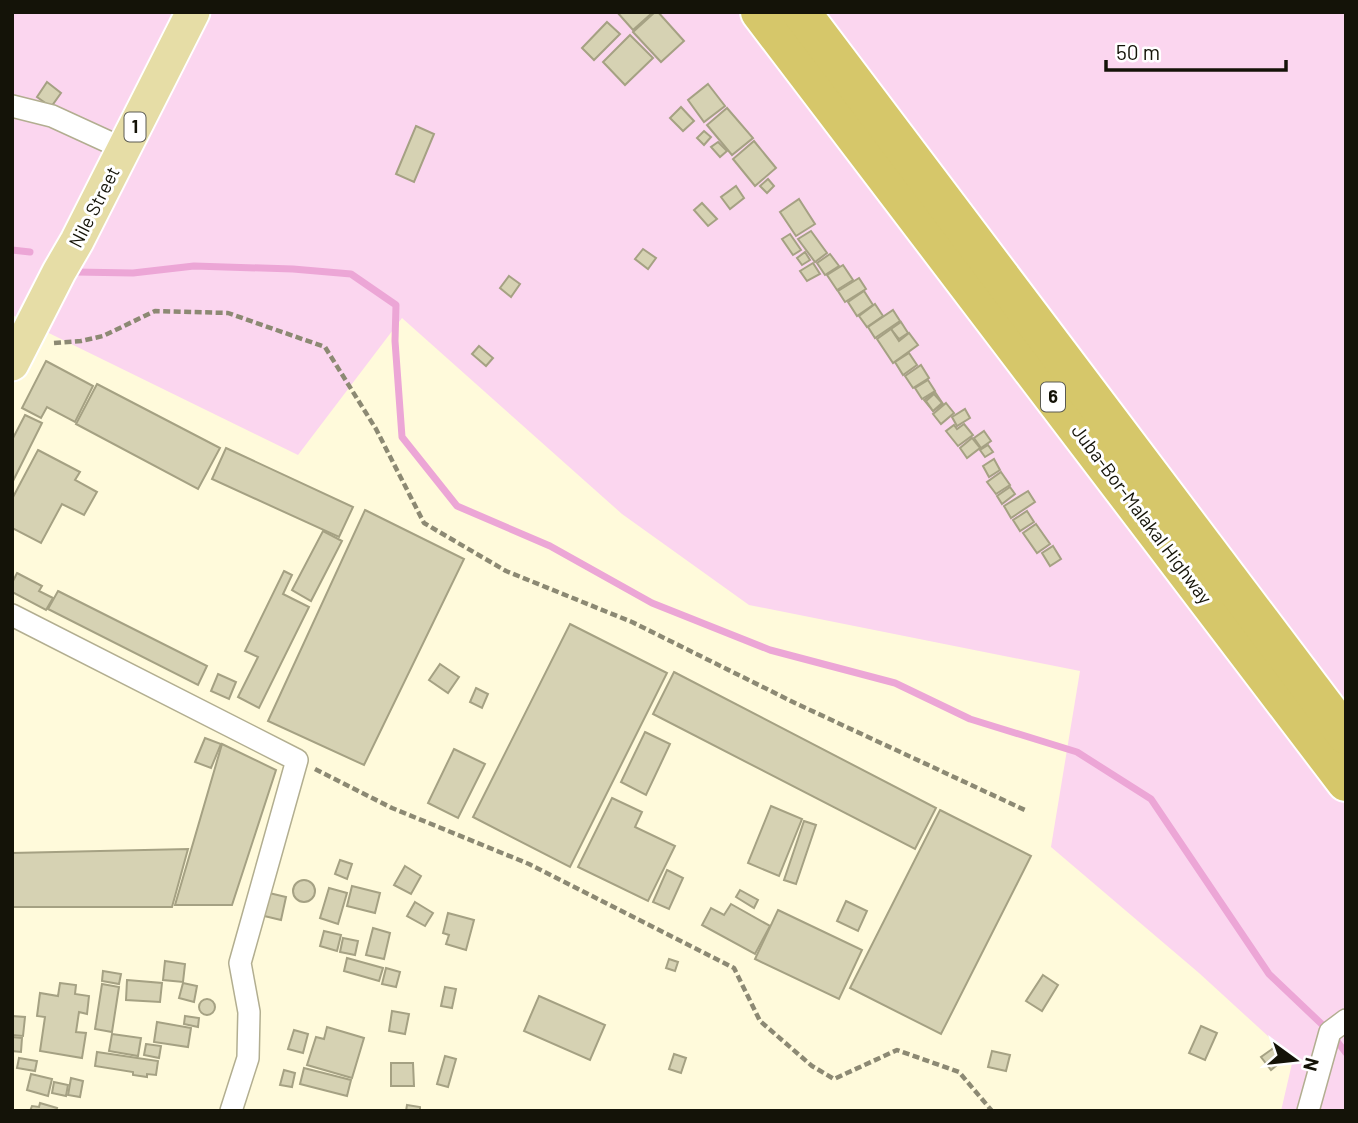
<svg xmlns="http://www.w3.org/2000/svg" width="1358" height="1123" font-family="Barlow,sans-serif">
<rect width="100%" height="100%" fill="#fffadb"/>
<path fill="#fbd6ef" d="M12 12H1346V1111H1281L1293 1059 1199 973 1051 847 1080 671 749 605 622 514 402 318 298 455 12 315Z"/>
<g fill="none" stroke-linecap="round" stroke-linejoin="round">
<g stroke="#eca6d6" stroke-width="7">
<path d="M12 250 30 252"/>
<path d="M75 272 133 273 194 266 293 269 351 274 396 305 395 341 402 437 457 506 550 546 652 603 770 650 895 683 970 719 1077 752 1151 799 1269 974 1330 1032 1346 1053"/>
</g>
</g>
<g fill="#d6d2b3" stroke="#a5a183" stroke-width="2">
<path d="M617 12H651L652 13 633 30Z"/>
<path d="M655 12H658L684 41 661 62 633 32Z"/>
<path d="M607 22 620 34 594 60 582 48Z"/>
<path d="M630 35 653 58 625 85 603 62Z"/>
<path d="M47 82 61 93 51 107 37 97Z"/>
<path d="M708 84 725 106 704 122 688 100Z"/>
<path d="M681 107 694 121 683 131 670 118Z"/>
<path d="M727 108 753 138 732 155 707 125Z"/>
<path d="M416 126 434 134 414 182 396 174Z"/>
<path d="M704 131 711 137 704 145 697 138Z"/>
<path d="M754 141 776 168 755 186 733 159Z"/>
<path d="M718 142 727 151 720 157 711 147Z"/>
<path d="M768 179 774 186 767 193 760 186Z"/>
<path d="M736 186 744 198 730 209 721 197Z"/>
<path d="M799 199 815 224 796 236 780 212Z"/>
<path d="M702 203 717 219 708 226 694 210Z"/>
<path d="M811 231 827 253 815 262 798 239Z"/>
<path d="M790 234 801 250 793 255 782 239Z"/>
<path d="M643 249 656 258 648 269 635 259Z"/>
<path d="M805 252 810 260 802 265 797 258Z"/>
<path d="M830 254 839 266 825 275 817 263Z"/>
<path d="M813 263 820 274 807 281 800 271Z"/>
<path d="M843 265 853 280 837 290 827 275Z"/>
<path d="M509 276 520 284 511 297 500 288Z"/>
<path d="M859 278 866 289 845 302 838 291Z"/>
<path d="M864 291 873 305 857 316 848 302Z"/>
<path d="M875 304 883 316 867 327 859 316Z"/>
<path d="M893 310 900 321 875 338 868 327Z"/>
<path d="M901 322 908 333 899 339 891 329Z"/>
<path d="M891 329 899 341 909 333 918 345 893 363 877 339Z"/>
<path d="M479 346 493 358 486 366 472 354Z"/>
<path d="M909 353 917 365 903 375 895 362Z"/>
<path d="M46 361 93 386 75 422 47 407 41 418 22 408Z"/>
<path d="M921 365 929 378 913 388 905 376Z"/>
<path d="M928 380 935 391 922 399 915 388Z"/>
<path d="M97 384 220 448 198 489 76 424Z"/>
<path d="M935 392 943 404 933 411 924 400Z"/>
<path d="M934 394 942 403 933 411 926 401Z"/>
<path d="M946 403 954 413 941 424 933 414Z"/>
<path d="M965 409 970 418 957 426 952 417Z"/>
<path d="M25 415 42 423 12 483V440Z"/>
<path d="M964 424 973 435 958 446 946 431 954 425 957 429Z"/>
<path d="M984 431 991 441 981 448 974 438Z"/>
<path d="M972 438 980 448 967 458 960 448Z"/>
<path d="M988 445 993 452 985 457 980 450Z"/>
<path d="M226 448 353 507 339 537 212 479Z"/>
<path d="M38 450 80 472 75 480 97 492 84 515 62 504 41 543 12 528V499Z"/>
<path d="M994 459 1000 470 989 477 983 466Z"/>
<path d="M1001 472 1010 485 996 494 987 482Z"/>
<path d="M1010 487 1015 494 1002 504 997 496Z"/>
<path d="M1028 491 1035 502 1011 518 1004 506Z"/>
<path d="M365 510 464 559 364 765 268 721Z"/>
<path d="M1027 511 1034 522 1020 531 1013 520Z"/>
<path d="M1036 524 1050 544 1037 553 1023 533Z"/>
<path d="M323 531 342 541 311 601 292 590Z"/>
<path d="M1053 546 1061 559 1050 566 1042 553Z"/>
<path d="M284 571 292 575 283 594 309 607 259 708 238 697 258 657 245 651Z"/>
<path d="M17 573 42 586 39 591 53 598 46 610 12 592V583Z"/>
<path d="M58 591 207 666 198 685 48 609Z"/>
<path d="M570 624 667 673 570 867 473 817Z"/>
<path d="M440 664 459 677 448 693 429 680Z"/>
<path d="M674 672 936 808 915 849 653 714Z"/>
<path d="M218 674 236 682 229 699 211 691Z"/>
<path d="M476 688 488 694 482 708 470 702Z"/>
<path d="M645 732 670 744 646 795 621 782Z"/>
<path d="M205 738 221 744 211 768 195 762Z"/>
<path d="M222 744 276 770 232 905H175Z"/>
<path d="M454 749 485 764 458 818 428 803Z"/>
<path d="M612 798 642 812 635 827 675 846 648 901 578 867Z"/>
<path d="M771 806 802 819 779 876 748 863Z"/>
<path d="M940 810 1031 856 941 1034 850 988Z"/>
<path d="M804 821 816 825 796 884 784 880Z"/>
<path d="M188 849 172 907H12V853Z"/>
<path d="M340 860 352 864 347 879 335 874Z"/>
<path d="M405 866 421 876 411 894 394 885Z"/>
<path d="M667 870 683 878 669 909 653 902Z"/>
<circle cx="304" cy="891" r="11"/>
<path d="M352 886 380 893 375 913 347 906Z"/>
<path d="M329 888 347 893 338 924 320 918Z"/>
<path d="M740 890 758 900 754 908 736 897Z"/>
<path d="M265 892 286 897 281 920 260 915Z"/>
<path d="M846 901 867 911 858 931 837 921Z"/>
<path d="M415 902 433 913 425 926 407 916Z"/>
<path d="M731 904 770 926 755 954 702 925 711 908 724 915Z"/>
<path d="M778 910 862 950 839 999 755 959Z"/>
<path d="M448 913 474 920 466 950 446 944 449 935 443 933Z"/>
<path d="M373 928 390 933 384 959 366 955Z"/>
<path d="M324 931 341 935 337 951 320 946Z"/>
<path d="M343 938 358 941 355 955 340 952Z"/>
<path d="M347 958 383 968 379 981 344 971Z"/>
<path d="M669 959 678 962 675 971 666 968Z"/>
<path d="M165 961 185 964 183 982 163 980Z"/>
<path d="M386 968 400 972 396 987 382 984Z"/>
<path d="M103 971 121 974 119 984 102 981Z"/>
<path d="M1043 975 1058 985 1042 1011 1026 1001Z"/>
<path d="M127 980 162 983 160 1002 126 1000Z"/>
<path d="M60 983 76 985 75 994 89 996 87 1014 79 1012 76 1032 86 1033 82 1058 40 1051 45 1017 37 1016 40 993 58 996Z"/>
<path d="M183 983 197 986 194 1002 179 998Z"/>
<path d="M102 984 119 987 112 1032 95 1029Z"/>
<path d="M445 987 456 989 452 1008 441 1006Z"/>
<path d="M539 996 605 1025 590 1060 524 1031Z"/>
<circle cx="207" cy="1007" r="8"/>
<path d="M392 1011 409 1014 405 1034 389 1031Z"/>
<path d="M12 1016 25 1017 23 1036 12 1035Z"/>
<path d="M185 1016 199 1018 198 1027 184 1024Z"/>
<path d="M157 1022 191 1028 188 1047 154 1042Z"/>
<path d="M1201 1026 1217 1033 1205 1060 1189 1053Z"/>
<path d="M327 1027 364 1038 352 1078 307 1065 316 1037 324 1039Z"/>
<path d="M294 1030 308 1034 303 1053 288 1049Z"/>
<path d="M112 1034 141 1038 138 1056 109 1051Z"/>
<path d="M12 1037 22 1038 21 1052 12 1051Z"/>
<path d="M146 1044 161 1046 159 1058 144 1055Z"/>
<path d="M1275 1047 1284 1059 1271 1070 1261 1057Z"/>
<path d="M992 1051 1010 1055 1006 1071 988 1067Z"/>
<path d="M97 1052 158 1061 156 1075 147 1074V1077L133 1075V1072L95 1066Z"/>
<path d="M674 1054 686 1058 681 1073 669 1069Z"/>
<path d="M445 1056 456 1059 448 1087 437 1084Z"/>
<path d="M19 1058 37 1061 35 1071 17 1068Z"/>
<path d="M391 1063H413L414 1086H391Z"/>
<path d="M304 1068 351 1080 347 1096 300 1084Z"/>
<path d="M284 1070 295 1073 292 1087 280 1085Z"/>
<path d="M31 1074 52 1079 48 1096 27 1090Z"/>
<path d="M71 1078 83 1081 80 1097 68 1095Z"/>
<path d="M54 1082 68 1085 66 1096 52 1093Z"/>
<path d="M40 1103 57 1108 56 1111H30L32 1106 39 1107Z"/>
<path d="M407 1105 420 1107V1111H406Z"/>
</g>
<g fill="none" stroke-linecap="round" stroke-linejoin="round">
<g stroke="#b2ae90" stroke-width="24">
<g id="street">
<path d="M12 106 52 116 124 149"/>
<path d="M12 615 297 760 240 963 249 1012 248 1058 231 1111"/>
<path d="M1308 1111 1330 1032 1346 1020"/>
</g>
</g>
<g stroke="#fff" stroke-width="37">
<path id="primary" d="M12 364 59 272 77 241 193 12"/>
</g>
<g stroke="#fff" stroke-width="42">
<g id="highway">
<path d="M760 12 1346 782"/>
<path d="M801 12 1346 735"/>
</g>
</g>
<g stroke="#8c8973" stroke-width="4.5" stroke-dasharray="7 3.5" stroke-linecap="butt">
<path d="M54 343 81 341 103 336 155 311 228 313 325 347 376 429 424 523 506 571 632 622 795 703 1027 811"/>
<path d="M315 769 392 808 529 864 734 968 760 1021 812 1066 834 1079 897 1050 959 1072 992 1111"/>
</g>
<use href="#street" stroke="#fff" stroke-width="21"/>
<use href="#primary" stroke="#e6dda6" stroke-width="33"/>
<use href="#highway" stroke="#d6c76a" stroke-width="38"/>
</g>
<g text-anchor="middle" stroke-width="6" stroke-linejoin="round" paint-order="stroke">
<g fill="#fff" stroke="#5a5a52" stroke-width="2">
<rect x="124.5" y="112.5" width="21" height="29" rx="5"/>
<rect x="1041" y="382.5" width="24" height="29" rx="5"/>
</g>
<g font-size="18" font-weight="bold" fill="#141308">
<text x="135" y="133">1</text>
<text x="1053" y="403">6</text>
</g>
<g font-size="19" fill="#141308" stroke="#fff">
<text transform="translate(94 207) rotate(-63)" y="7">Nile Street</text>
<text transform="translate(1142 514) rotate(53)" y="7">Juba-Bor-Malakal Highway</text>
</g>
</g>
<rect width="1358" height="1123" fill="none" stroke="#141308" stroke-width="28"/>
<g transform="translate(1295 1060) rotate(105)" stroke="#ffffff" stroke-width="5" paint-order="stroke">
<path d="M0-5L12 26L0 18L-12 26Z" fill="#141308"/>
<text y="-10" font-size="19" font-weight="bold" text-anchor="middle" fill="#141308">N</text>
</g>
<path d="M1106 60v10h180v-10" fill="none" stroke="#141308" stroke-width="3.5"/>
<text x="1116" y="60" font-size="21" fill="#141308" stroke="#ffffff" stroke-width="5" paint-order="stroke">50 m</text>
</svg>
